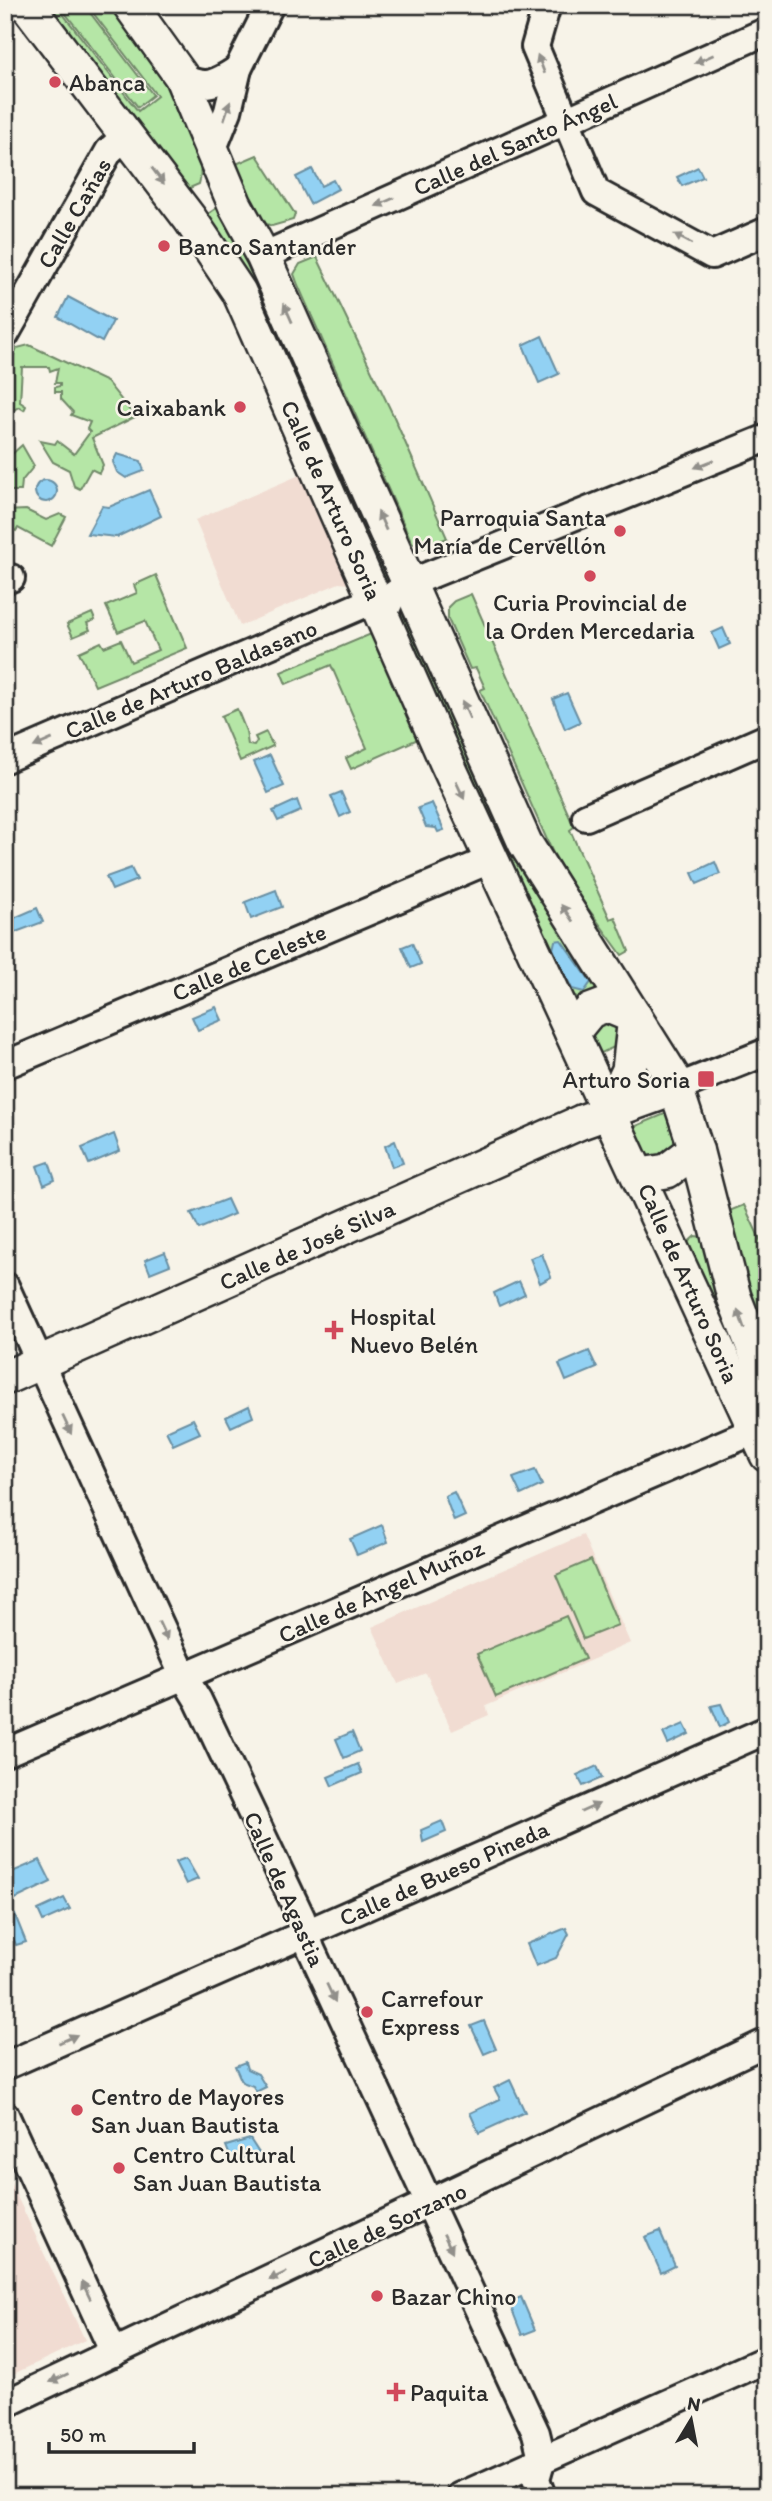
<svg xmlns="http://www.w3.org/2000/svg" width="772" height="2501" font-family="Itim,sans-serif">
	<style>
		.built { fill: #f1dcd2 }
		.green { fill: #b5e6a6; stroke: #708868; stroke-width: 2 }
		.water { fill: #92d1f3; stroke: #698fa3; stroke-width: 2 }
		.lines { fill: none; stroke-linecap: round; stroke-linejoin: round }
		.minor-casing { stroke: #2b2b2b; stroke-width: 32 }
		.major-casing { stroke: #2b2b2b; stroke-width: 38 }
		.minor { stroke: #f7f3e8; stroke-width: 26 }
		.major { stroke: #f7f3e8; stroke-width: 33 }
		.oneway { fill: #918f8a }
		.poi-dot { fill: #d1495b; stroke: #f7f3e8; stroke-width: 2.5 }
		.labels { text-anchor: middle; dominant-baseline: central; stroke-width: 5; stroke-linejoin: round; paint-order: stroke }
		.poi-label { font-size: 24px; fill: #2b2b2b; stroke: #f7f3e8; text-anchor: start }
		.street-label { font-size: 24px; fill: #2b2b2b; stroke: #f7f3e8 }
	</style>
	<rect width="100%" height="100%" fill="#f7f3e8"/>
	<filter id="ink" filterUnits="userSpaceOnUse"><feTurbulence type="fractalNoise" baseFrequency=".0143" numOctaves="2"/><feDisplacementMap in="SourceGraphic" scale="14" xChannelSelector="R" yChannelSelector="G"/><feConvolveMatrix kernelMatrix="1 2 1 2 8 2 1 2 1" color-interpolation-filters="sRGB"/></filter>
	<g filter="url(#ink)">
		<g class="built">
			<polygon points="302,474 349,584 339,583 240,626 195,520"/>
			<polygon points="583,1535 630,1643 486,1706 489,1715 452,1731 426,1673 398,1684 372,1627"/>
			<polygon points="5,2171 85,2340 5,2378"/>
		</g>
		<g class="green">
			<path d="M 40,5 L 56,5 L 138,111 L 157,96 L 87,5 L 112,5 C 125,21 139,36 150,53 C 166,78 209,156 199,184 L 185,190 Z"/>
			<polygon points="59,5 84,5 153,95 138,107"/>
			<polygon points="257,155 295,214 293,220 272,226 264,223 235,168 236,164"/>
			<polygon points="217,208 224,212 264,288 249,295 206,215"/>
			<polygon points="317,257 394,417 447,538 424,548 412,543 298,285 294,274 300,264"/>
			<polygon points="270,301 392,581 380,583 255,308"/>
			<polygon points="29,345 107,382 135,417 92,438 103,465 99,473 91,469 80,489 74,486 69,470 53,462 40,441 55,444 57,441 74,454 90,432 87,429 90,422 71,415 73,412 61,399 61,392 55,392 55,387 60,386 60,383 55,383 58,368 50,371 49,367 22,367 20,402 26,406 24,410 19,407 10,412 11,415 5,419 5,372 17,348"/>
			<polygon points="22,445 34,466 22,481 21,491 5,491 5,460 9,451 12,454"/>
			<polygon points="26,510 46,520 60,514 66,517 51,546 18,528 16,531 10,528 12,524 5,520 5,511"/>
			<polygon points="156,575 187,648 95,686 79,652 101,642 104,647 121,640 131,662 158,650 145,621 118,632 106,606 137,593 134,585"/>
			<polygon points="471,594 574,827 570,830 610,919 615,917 629,951 622,955 574,889 552,851 480,690 485,688 476,668 470,669 448,619 448,607 454,601"/>
			<polygon points="409,607 600,984 598,991 583,1000 569,993 398,619"/>
			<polygon points="92,613 95,620 87,623 90,630 73,637 67,624"/>
			<polygon points="371,634 418,739 351,769 346,758 367,748 331,665 286,684 281,672"/>
			<polygon points="237,709 246,731 248,745 254,746 257,741 255,737 266,732 273,746 240,761 221,716"/>
			<polygon points="601,1020 615,1021 623,1043 597,1055 590,1035"/>
			<polygon points="667,1113 677,1136 673,1154 646,1160 629,1129"/>
			<polygon points="744,1205 767,1254 767,1344 756,1316 729,1211"/>
			<polygon points="695,1236 702,1237 767,1412 767,1433 686,1244"/>
			<polygon points="591,1560 618,1625 583,1639 556,1575"/>
			<polygon points="566,1616 585,1659 496,1697 477,1654"/>
		</g>
		<g class="water">
			<polygon points="698,167 703,177 682,186 677,177"/>
			<polygon points="312,169 321,186 333,180 338,189 310,204 296,177"/>
			<polygon points="68,297 113,321 102,342 58,317"/>
			<polygon points="542,336 559,374 539,383 523,345"/>
			<polygon points="117,454 141,461 144,471 126,478 117,472 113,462"/>
			<circle cx="46" cy="491" r="11"/>
			<polygon points="149,490 161,516 117,537 87,534 102,506 109,507"/>
			<polygon points="723,628 730,644 719,649 712,633"/>
			<polygon points="567,693 580,722 565,729 553,699"/>
			<polygon points="270,755 284,786 268,793 254,762"/>
			<polygon points="341,792 350,812 340,817 331,796"/>
			<polygon points="297,800 301,811 278,821 273,811"/>
			<polygon points="432,803 444,830 438,832 436,828 426,827 418,808"/>
			<polygon points="715,862 720,874 697,884 692,873"/>
			<polygon points="131,868 137,880 112,890 106,877"/>
			<polygon points="276,890 282,907 251,919 245,902"/>
			<polygon points="37,908 43,922 5,936 5,922"/>
			<polygon points="561,940 591,982 584,992 572,989 553,949 555,941"/>
			<polygon points="412,943 421,964 411,968 402,947"/>
			<polygon points="216,1007 222,1020 198,1030 192,1017"/>
			<polygon points="114,1134 120,1151 89,1164 82,1148"/>
			<polygon points="395,1141 403,1163 392,1167 385,1146"/>
			<polygon points="49,1162 55,1180 44,1185 37,1166"/>
			<polygon points="227,1199 234,1214 199,1229 191,1213"/>
			<polygon points="165,1252 170,1265 150,1273 145,1260"/>
			<polygon points="542,1254 551,1277 540,1283 530,1258"/>
			<polygon points="519,1281 525,1294 499,1306 494,1293"/>
			<polygon points="589,1351 597,1368 566,1381 559,1364"/>
			<polygon points="249,1406 253,1417 231,1427 226,1417"/>
			<polygon points="193,1419 200,1433 173,1445 166,1431"/>
			<polygon points="535,1470 542,1485 521,1495 513,1478"/>
			<polygon points="454,1492 465,1516 454,1521 445,1496"/>
			<polygon points="382,1525 388,1542 357,1555 350,1539"/>
			<polygon points="721,1704 729,1722 720,1727 711,1706"/>
			<polygon points="684,1724 689,1734 668,1744 663,1733"/>
			<polygon points="352,1732 360,1751 344,1758 336,1739"/>
			<polygon points="358,1764 362,1773 332,1786 328,1777"/>
			<polygon points="597,1766 602,1778 583,1786 577,1775"/>
			<polygon points="442,1821 446,1832 423,1842 421,1830"/>
			<polygon points="186,1858 198,1879 186,1884 175,1862"/>
			<polygon points="40,1860 51,1882 13,1900 5,1875"/>
			<polygon points="64,1898 70,1909 43,1921 38,1910"/>
			<polygon points="15,1915 26,1942 16,1945 5,1920"/>
			<polygon points="566,1928 569,1934 556,1958 536,1966 527,1944"/>
			<polygon points="484,2021 496,2049 484,2054 471,2026"/>
			<polygon points="245,2062 247,2069 258,2074 266,2087 256,2092 253,2086 242,2082 235,2066"/>
			<polygon points="510,2080 525,2112 479,2133 470,2113 500,2099 494,2088"/>
			<polygon points="250,2139 259,2153 232,2161 226,2146"/>
			<polygon points="660,2231 675,2266 661,2273 645,2237"/>
			<polygon points="521,2297 535,2330 522,2335 509,2302"/>
		</g>
		<g class="lines">
			<defs>
				<g id="minor">
					<polyline points="547,5 535,47 596,192 712,255 767,231"/>
					<path d="M 181,76 C 204,91 217,83 238,69"/>
					<polyline points="212,151 228,111 238,69 270,5"/>
					<polyline points="263,256 767,31"/>
					<polyline points="5,335 109,151 118,143 132,141"/>
					<polyline points="5,580 11,578"/>
					<polyline points="384,615 392,596 410,583 767,438"/>
					<polyline points="5,759 376,599"/>
					<polyline points="586,817 767,738"/>
					<polyline points="5,1065 492,859"/>
					<polyline points="676,1088 767,1052"/>
					<polyline points="5,1286 184,1677 198,1700 301,1917 311,1949 536,2433 542,2458 536,2479 542,2496"/>
					<polyline points="5,1753 756,1430"/>
					<polyline points="5,2066 767,1730"/>
					<polyline points="5,2115 114,2353"/>
					<polyline points="5,2404 767,2042"/>
					<polyline points="461,2496 767,2359"/>
				</g>
				<g id="major">
					<polyline points="27,5 190,219 239,292 446,761 767,1455"/>
					<polyline points="130,5 181,76 235,205 263,256 525,843 672,1076 696,1149 734,1297 767,1382"/>
					<polyline points="572,1033 590,1011 606,1005 635,1017"/>
					<polyline points="609,1112 629,1070 635,1017"/>
					<polyline points="640,1175 667,1171 696,1149"/>
					<polyline points="5,1378 581,1122 676,1088"/>
				</g>
			</defs>
			<use href="#minor" class="minor-casing"/>
			<use href="#major" class="major-casing"/>
			<use href="#minor" class="minor"/>
			<use href="#major" class="major"/>
		</g>
		<defs><path id="oneway-solid" d="M-6-.8H1V-3.2L6.5 0L1 3.2V.8H-6Z" transform="scale(1.75)"/></defs>
		<g class="oneway">
			<use href="#oneway-solid" transform="translate(704 59) rotate(156)"/>
			<use href="#oneway-solid" transform="translate(541 64) rotate(-111)"/>
			<use href="#oneway-solid" transform="translate(227 111) rotate(-71)"/>
			<use href="#oneway-solid" transform="translate(158 176) rotate(53)"/>
			<use href="#oneway-solid" transform="translate(385 202) rotate(156)"/>
			<use href="#oneway-solid" transform="translate(683 239) rotate(-152)"/>
			<use href="#oneway-solid" transform="translate(288 313) rotate(-114)"/>
			<use href="#oneway-solid" transform="translate(704 464) rotate(158)"/>
			<use href="#oneway-solid" transform="translate(382 521) rotate(-114)"/>
			<use href="#oneway-solid" transform="translate(466 710) rotate(-114)"/>
			<use href="#oneway-solid" transform="translate(43 743) rotate(157)"/>
			<use href="#oneway-solid" transform="translate(460 790) rotate(65)"/>
			<use href="#oneway-solid" transform="translate(567 913) rotate(-125)"/>
			<use href="#oneway-solid" transform="translate(741 1319) rotate(-109)"/>
			<use href="#oneway-solid" transform="translate(67 1425) rotate(65)"/>
			<use href="#oneway-solid" transform="translate(163 1631) rotate(65)"/>
			<use href="#oneway-solid" transform="translate(590 1808) rotate(-24)"/>
			<use href="#oneway-solid" transform="translate(331 1993) rotate(65)"/>
			<use href="#oneway-solid" transform="translate(68 2039) rotate(-24)"/>
			<use href="#oneway-solid" transform="translate(448 2243) rotate(64)"/>
			<use href="#oneway-solid" transform="translate(278 2276) rotate(155)"/>
			<use href="#oneway-solid" transform="translate(86 2290) rotate(-115)"/>
			<use href="#oneway-solid" transform="translate(59 2378) rotate(155)"/>
		</g>
	</g>
	<g class="poi-dot">
		<circle cx="55" cy="82" r="7"/>
		<circle cx="164" cy="246" r="7"/>
		<circle cx="240" cy="407" r="7"/>
		<circle cx="620" cy="531" r="7"/>
		<circle cx="590" cy="576" r="7"/>
		<rect x="697" y="1070" width="18" height="18" rx="3.5"/>
		<path d="M330.5 1319.5h7v7h7v7h-7v7h-7v-7h-7v-7h7z"/>
		<circle cx="367" cy="2012" r="7"/>
		<circle cx="77" cy="2110" r="7"/>
		<circle cx="119" cy="2168" r="7"/>
		<circle cx="377" cy="2296" r="7"/>
		<path d="M392.5 2381.5h7v7h7v7h-7v7h-7v-7h-7v-7h7z"/>
	</g>
	<g class="labels">
		<g class="poi-label">
			<text x="69" y="82">Abanca</text>
			<text x="178" y="246">Banco Santander</text>
			<text x="226" y="407" text-anchor="end">Caixabank</text>
			<text x="606" y="517" text-anchor="end">Parroquia Santa<tspan x="606" dy="28">María de Cervellón</tspan></text>
			<text x="590" y="602" text-anchor="middle">Curia Provincial de<tspan x="590" dy="28">la Orden Mercedaria</tspan></text>
			<text x="690" y="1079" text-anchor="end">Arturo Soria</text>
			<text x="350" y="1316">Hospital<tspan x="350" dy="28">Nuevo Belén</tspan></text>
			<text x="381" y="1998">Carrefour<tspan x="381" dy="28">Express</tspan></text>
			<text x="91" y="2096">Centro de Mayores<tspan x="91" dy="28">San Juan Bautista</tspan></text>
			<text x="133" y="2154">Centro Cultural<tspan x="133" dy="28">San Juan Bautista</tspan></text>
			<text x="391" y="2296">Bazar Chino</text>
			<text x="410" y="2392">Paquita</text>
		</g>
		<g class="street-label">
			<text transform="translate(515 144) rotate(-24)">Calle del Santo Ángel</text>
			<text transform="translate(74 213) rotate(-60)">Calle Cañas</text>
			<text transform="translate(332 500) rotate(66)">Calle de Arturo Soria</text>
			<text transform="translate(191 679) rotate(-23)">Calle de Arturo Baldasano</text>
			<text transform="translate(249 962) rotate(-23)">Calle de Celeste</text>
			<text transform="translate(307 1245) rotate(-24)">Calle de José Silva</text>
			<text transform="translate(689 1283) rotate(66)">Calle de Arturo Soria</text>
			<text transform="translate(381 1591) rotate(-24)">Calle de Ángel Muñoz</text>
			<text transform="translate(444 1873) rotate(-24)">Calle de Bueso Pineda</text>
			<text transform="translate(285 1889) rotate(66)">Calle de Agastia</text>
			<text transform="translate(387 2225) rotate(-25)">Calle de Sorzano</text>
		</g>
	</g>
	<rect width="772" height="2501" fill="none" stroke="#f7f3e8" stroke-width="28"/>
	<rect x="14" y="14" width="744" height="2473" fill="none" stroke="#2b2b2b" stroke-width="2.5" filter="url(#ink)"/>
	<g transform="translate(691 2420) rotate(10)" stroke="#f7f3e8" stroke-width="5" paint-order="stroke">
	<path d="M0-5L12 26L0 18L-12 26Z" fill="#2b2b2b"/>
	<text y="-10" font-size="19" font-weight="bold" text-anchor="middle" fill="#2b2b2b">N</text>
	</g>
	<path d="M49 2442v10h145v-10" fill="none" stroke="#2b2b2b" stroke-width="3.5"/>
	<text x="60" y="2442" font-size="21" fill="#2b2b2b" stroke="#f7f3e8" stroke-width="5" paint-order="stroke">50 m</text>
</svg>
